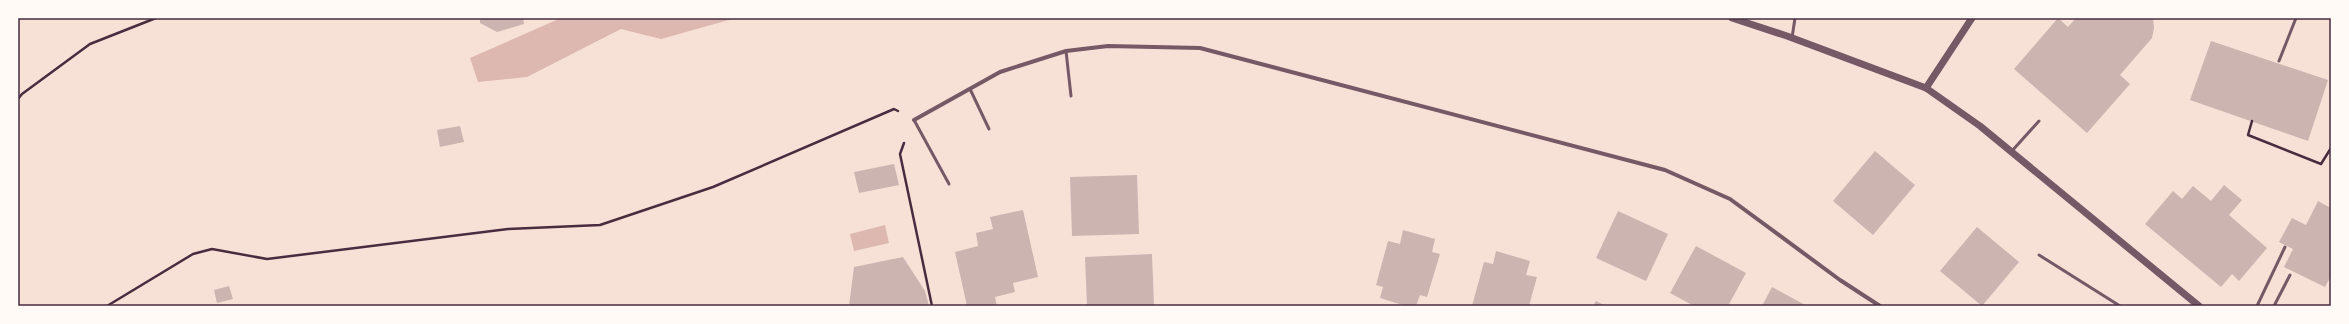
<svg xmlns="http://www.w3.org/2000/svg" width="2349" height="324" font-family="'Fira Sans Condensed',sans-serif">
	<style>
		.water { fill: #dcb8b0 }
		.building { fill: #ccb4b1 }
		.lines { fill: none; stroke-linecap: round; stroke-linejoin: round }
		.path { stroke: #4a2c40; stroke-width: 2.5 }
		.service { stroke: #755966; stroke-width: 3 }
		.minor { stroke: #755966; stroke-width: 4 }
		.tertiary { stroke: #755966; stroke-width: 7 }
		.neatline { fill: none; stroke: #4a2c40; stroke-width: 1.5 }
	</style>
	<rect width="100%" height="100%" fill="#f7e1d7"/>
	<g class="water">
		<polygon points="561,18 736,18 661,39 621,29 527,77 478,82 470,58"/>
		<polygon points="885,225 889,243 854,251 850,234"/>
	</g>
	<g class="building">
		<polygon points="480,18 523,18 524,24 497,32 480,23"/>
		<polygon points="2058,18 2068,27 2076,18 2153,18 2154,28 2152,38 2120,75 2130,84 2087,133 2014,69"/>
		<polygon points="2211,41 2328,80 2308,141 2190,100"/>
		<polygon points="460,126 464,142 440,147 437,130"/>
		<polygon points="1875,151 1915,185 1873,235 1833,201"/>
		<polygon points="894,164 899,185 859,193 854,172"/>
		<polygon points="1137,175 1139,234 1072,236 1070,177"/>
		<polygon points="2224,185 2242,200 2229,215 2267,248 2239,281 2232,274 2221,287 2145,224 2173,191 2182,199 2193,186 2211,201"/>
		<polygon points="2318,201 2331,208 2331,276 2325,287 2284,267 2293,249 2279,242 2292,218 2306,225"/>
		<polygon points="1023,210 1038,277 1013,283 1015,292 995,297 997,306 967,306 955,252 978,246 976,233 993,229 990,217"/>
		<polygon points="1618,211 1668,234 1646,281 1596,258"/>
		<polygon points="1977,227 2019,262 1982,306 1940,271"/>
		<polygon points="1403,230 1435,239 1432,252 1440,254 1427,297 1420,295 1416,306 1406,306 1380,298 1383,287 1376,285 1388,241 1400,244"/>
		<polygon points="1696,246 1746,273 1728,306 1694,306 1670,293"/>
		<polygon points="1496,251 1530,261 1526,275 1537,277 1529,306 1472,306 1484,262 1493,264"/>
		<polygon points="1152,254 1154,306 1087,306 1085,257"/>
		<polygon points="903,257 925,291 929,306 849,306 854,267"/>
		<polygon points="229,286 233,299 217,303 214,290"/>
		<polygon points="1772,287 1807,306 1762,306"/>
		<polygon points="1596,301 1606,306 1593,306"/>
	</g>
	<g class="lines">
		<g class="path">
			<polyline points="18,99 22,94 90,44 156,18"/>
			<polyline points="2252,121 2248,135 2321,164 2331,148"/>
			<polyline points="904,143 900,154 932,306"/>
			<polyline points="107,306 193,254 212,249 267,259 508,229 600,225 713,187 894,109 898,111"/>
		</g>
		<g class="service">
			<polyline points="1792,38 1795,18"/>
			<polyline points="1066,51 1071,96"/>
			<polyline points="2279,61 2296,18"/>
			<polyline points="970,89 989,129"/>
			<polyline points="914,120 949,184"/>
			<polyline points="2011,152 2039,121"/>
			<polyline points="2039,255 2120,306"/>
			<polyline points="2257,306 2285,247"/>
			<polyline points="2274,306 2290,275"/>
		</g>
		<polyline class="minor" points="914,120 1000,72 1066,51 1108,46 1200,48 1665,170 1730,199 1840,280 1880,306"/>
		<g class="tertiary">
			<polyline points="1732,18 1787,36 1926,88 1980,126 2199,306"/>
			<polyline points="1926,88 1972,18"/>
		</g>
	</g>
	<rect width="2349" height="324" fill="none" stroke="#fffaf5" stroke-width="38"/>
	<rect x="19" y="19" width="2311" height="286" class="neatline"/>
</svg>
